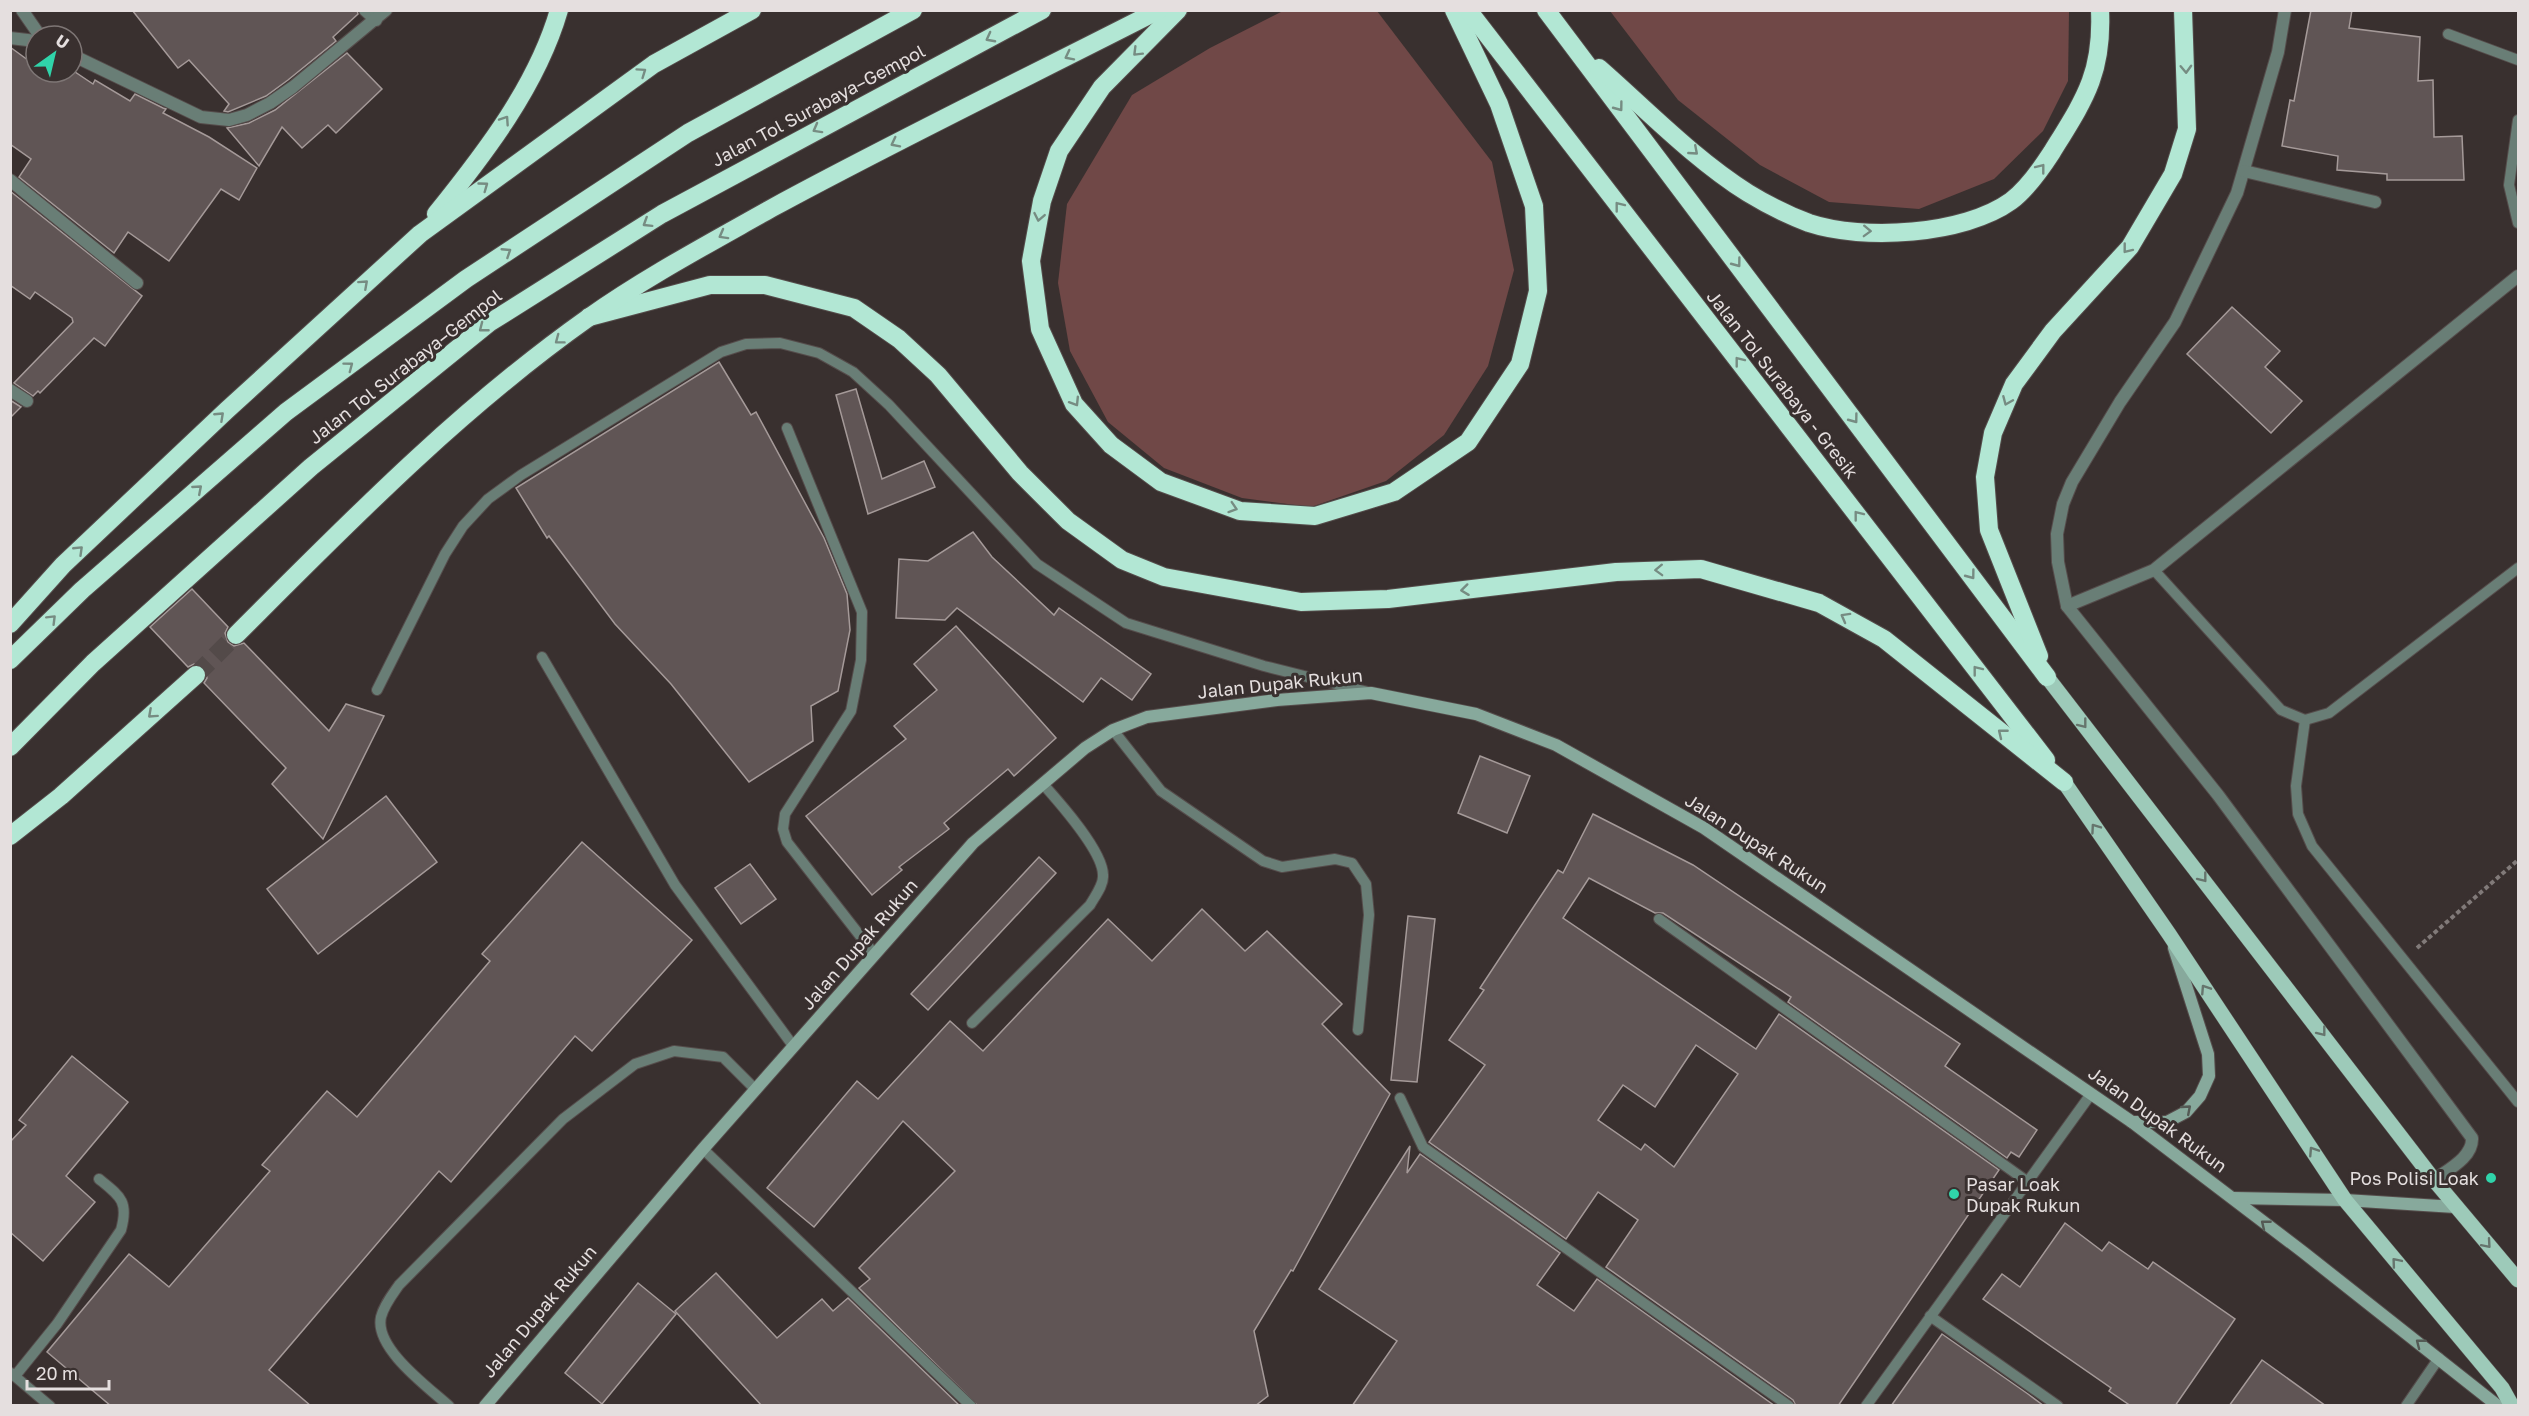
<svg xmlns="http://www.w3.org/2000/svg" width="2529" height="1416" font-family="'Golos Text',sans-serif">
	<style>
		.green { fill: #704847 }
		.building { fill: #605555; stroke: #a59a99; stroke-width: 1.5; fill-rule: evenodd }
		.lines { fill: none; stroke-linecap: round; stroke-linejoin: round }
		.highway-tunnel { stroke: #534a49; stroke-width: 18; stroke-dasharray: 18 9; stroke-linecap: butt }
		.lane-casing { stroke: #554c4b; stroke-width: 12 }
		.street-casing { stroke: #554c4b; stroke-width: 14 }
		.secondary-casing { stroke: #554c4b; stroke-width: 14 }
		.primary-casing { stroke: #554c4b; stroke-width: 16 }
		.highway-casing { stroke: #554c4b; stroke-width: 20 }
		.path { stroke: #817a79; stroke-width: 4; stroke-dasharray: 4.5 3; stroke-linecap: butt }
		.lane { stroke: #697e76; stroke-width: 10 }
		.street { stroke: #697e76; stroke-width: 12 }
		.secondary { stroke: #87a99c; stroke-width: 12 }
		.primary { stroke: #9dcab9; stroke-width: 15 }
		.highway { stroke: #b2e7d4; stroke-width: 18 }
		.oneway { stroke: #768c82 }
		.oneway2 { stroke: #66756d }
		.oneway3 { stroke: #545a55 }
		.poi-dot { fill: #30d4aa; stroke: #39302f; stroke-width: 2 }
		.labels { text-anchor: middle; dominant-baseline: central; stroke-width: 6; stroke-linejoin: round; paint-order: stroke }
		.street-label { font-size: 18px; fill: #e5dfdf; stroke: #39302f }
		.poi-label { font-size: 18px; fill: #e5dfdf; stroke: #39302f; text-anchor: end }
	</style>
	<rect width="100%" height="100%" fill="#39302f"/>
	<g class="green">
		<polygon points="1285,10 1377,11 1492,162 1514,270 1488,366 1444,435 1386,481 1311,507 1242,498 1164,468 1108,422 1070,351 1058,283 1067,204 1132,95 1210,48"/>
		<polygon points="1610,11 2069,11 2068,81 2043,131 1994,179 1919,209 1829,202 1760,165 1678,100"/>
	</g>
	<g class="building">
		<polygon points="132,10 357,10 358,14 333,37 336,41 288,80 266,96 228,112 224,111 229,104 189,60 178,68"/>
		<polygon points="2311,10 2352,10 2349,28 2420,37 2418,81 2433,80 2434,137 2462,136 2464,180 2387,180 2387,174 2337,170 2338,156 2282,146 2290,100 2294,101"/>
		<polygon points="10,47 32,63 36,57 36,72 72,70 93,84 95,80 130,101 135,94 163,108 166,109 163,113 209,137 257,168 239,200 221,189 169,261 128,232 114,253 19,177 31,159 10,144"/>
		<polygon points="347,53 382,89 336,133 328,125 302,148 282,127 259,166 227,128 249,123 275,110"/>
		<polygon points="10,191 142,296 105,346 94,338 40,393 38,391 33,396 14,383 73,322 72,318 35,292 30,299 10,285"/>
		<polygon points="2232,307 2280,351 2265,367 2302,401 2271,433 2187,354"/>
		<polygon points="719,362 751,415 756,412 824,538 847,594 850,630 838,691 811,706 813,741 749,782 671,684 615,624 549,536 547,538 516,488"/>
		<polygon points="856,389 882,479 924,461 935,487 868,514 836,395"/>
		<polygon points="10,400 21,407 10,418"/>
		<polygon points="973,532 992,557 1054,615 1059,608 1151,674 1132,700 1101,678 1083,702 957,608 945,620 896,618 899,559 928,561"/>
		<polygon points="192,589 228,627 225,633 228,642 234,646 244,643 329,731 346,704 384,716 323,839 272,784 286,768 204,683 207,678 205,668 194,664 188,667 150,627"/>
		<polygon points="956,626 1056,738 1014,776 1008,769 944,823 949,829 899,867 902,870 872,895 806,816 906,739 894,726 937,690 914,664"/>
		<polygon points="1480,756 1530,776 1507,833 1458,813"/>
		<polygon points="386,796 437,862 318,954 267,889"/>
		<path d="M 1593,814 L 1693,865 L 1960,1044 L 1945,1066 L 2037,1130 L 2019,1157 L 2011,1152 L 2007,1158 L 1788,1002 L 1791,997 L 1663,913 L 1655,913 L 1589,878 L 1563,918 L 1756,1049 L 1779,1014 L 1999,1170 L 1838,1406 L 1796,1406 L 1793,1400 L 1606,1267 L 1638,1220 L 1598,1192 L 1566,1239 L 1429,1142 L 1485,1065 L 1449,1040 L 1484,990 L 1480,988 L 1558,870 L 1563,873 ZM 1696,1045 L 1738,1074 L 1674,1167 L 1645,1144 L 1641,1150 L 1598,1120 L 1623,1085 L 1655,1107 Z"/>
		<polygon points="582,842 692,940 592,1051 575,1036 451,1182 439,1171 269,1370 311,1406 111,1406 47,1352 129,1254 169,1287 270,1171 262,1165 327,1091 357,1117 490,961 482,954"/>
		<polygon points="1039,857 1056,873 928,1010 911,994"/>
		<polygon points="750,864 776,899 741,924 715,888"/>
		<polygon points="1202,909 1245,951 1267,931 1342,1004 1322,1024 1390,1094 1293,1271 1291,1270 1254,1331 1268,1396 1255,1406 978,1406 859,1288 870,1279 859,1268 955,1171 903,1121 814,1227 767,1188 857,1081 878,1099 950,1021 983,1051 1108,919 1152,961"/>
		<polygon points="1408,916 1435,919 1417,1082 1391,1080"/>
		<polygon points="72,1056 128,1102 66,1176 95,1202 43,1261 10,1232 10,1142 26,1125 19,1120"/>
		<polygon points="1410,1146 1407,1173 1420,1154 1560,1253 1537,1285 1574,1311 1597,1279 1775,1406 1352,1406 1397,1341 1319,1289"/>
		<polygon points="2065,1223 2102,1251 2109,1242 2148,1269 2153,1262 2235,1319 2175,1406 2131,1406 2109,1391 2111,1388 1983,1299 2002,1274 2020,1287"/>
		<polygon points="716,1273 777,1338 822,1299 833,1311 848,1298 960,1406 762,1406 675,1311"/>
		<polygon points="638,1283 676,1314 602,1404 565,1373"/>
		<polygon points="1942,1334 2028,1394 2044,1406 1891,1406"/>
		<polygon points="2262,1360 2326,1406 2229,1406"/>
	</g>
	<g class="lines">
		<polyline class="highway-tunnel" points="196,675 236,635"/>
		<defs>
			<g id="lane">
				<polyline points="2448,34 2518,60"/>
				<polyline points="2518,120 2509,185 2518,223"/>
				<polyline points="787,428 862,612 861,660 851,711 785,814 783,829 787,842 875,955"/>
				<polyline points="2154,570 2281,710 2305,720 2329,713 2518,568"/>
				<polyline points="542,657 675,885 794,1047"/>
				<polyline points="377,690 445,554 463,526 488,499 521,475 721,352 746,344 780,343 819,353 853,372 889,405 1037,564 1126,623 1264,666 1368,692"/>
				<polyline points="2305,720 2296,786 2298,814 2312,846 2518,1102"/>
				<polyline points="1113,730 1161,791 1263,861 1282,867 1335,859 1352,863 1366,884 1369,915 1358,1030"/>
				<polyline points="1659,919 2028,1182"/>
				<path d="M 972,1023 L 1090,905 C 1095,896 1104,885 1103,875 C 1103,851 1059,802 1043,784"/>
				<polyline points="1400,1098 1423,1147 1789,1406"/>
				<polyline points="703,1149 971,1406"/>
				<polyline points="1930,1316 2058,1406"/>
				<polyline points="11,1373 50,1406"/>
				<path d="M 15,1376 L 57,1324 L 121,1230 C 129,1201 120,1196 99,1179"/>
				<path d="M 449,1406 C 428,1387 374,1348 381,1317 C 384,1305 392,1295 399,1285 L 563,1119 L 635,1064 L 674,1051 L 723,1057 L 756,1090"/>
				<polyline points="1866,1406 2091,1094"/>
				<polyline points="2406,1406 2439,1358"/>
			</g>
			<g id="street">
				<polyline points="22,10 40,36"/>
				<polyline points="365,10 376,20"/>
				<path d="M 2285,10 L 2278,52 L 2237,193 L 2175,322 L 2120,402 L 2072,482 L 2063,504 L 2057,534 L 2058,562 L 2067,606 L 2218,795 L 2472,1138 C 2473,1157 2449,1169 2434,1180"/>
				<polyline points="10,38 36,41"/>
				<polyline points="72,55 201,117 229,120 247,115 270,103 293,87 386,10"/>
				<polyline points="2244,171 2375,202"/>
				<polyline points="10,180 137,283"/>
				<polyline points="10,390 27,401"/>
				<polyline points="2067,606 2154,570 2518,276"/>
			</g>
			<g id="secondary">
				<polyline points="2132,1122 2167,1122 2186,1112 2200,1096 2209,1076 2208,1054 2174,948"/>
				<polyline points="2233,1198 2345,1200 2455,1207"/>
				<polyline points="485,1406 703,1149 973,843 1085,748 1113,730 1147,717 1277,700 1371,693 1476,714 1556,745 1704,828 2132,1122 2303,1252 2498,1406"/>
			</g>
			<g id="primary">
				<polyline points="2047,677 2434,1180 2518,1280"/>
				<polyline points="2064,782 2169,934 2345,1200 2502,1388 2512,1406"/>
			</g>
			<g id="highway">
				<polyline points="1178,10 1102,87 1059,151 1042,201 1031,261 1040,329 1074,404 1111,445 1161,482 1240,511 1315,516 1394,492 1468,442 1520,364 1538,291 1534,206 1499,104 1454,10"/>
				<polyline points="1468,10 2046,760"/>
				<polyline points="1546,10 2047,677"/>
				<path d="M 1599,68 C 1647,110 1694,159 1748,193 C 1766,204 1790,216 1809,223 C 1863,241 1964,235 2011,201 C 2027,189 2041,169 2052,152 C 2084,100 2103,74 2100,10"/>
				<path d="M 436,214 C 485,153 537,86 559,10"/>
				<polyline points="589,317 710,285 765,285 854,308 899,339 938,375 1020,473 1068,521 1122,560 1164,577 1301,602 1388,599 1616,572 1701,569 1819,603 1884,639 2064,782"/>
				<polyline points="10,624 63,565 227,410 420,234 654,64 752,10"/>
				<path d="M 236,635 C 348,523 458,410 588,318 C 646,277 710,243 772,208 C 899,139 1030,76 1159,10"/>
				<polyline points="2039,656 1989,530 1985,477 1993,433 2014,384 2053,331 2130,247 2173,174 2187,129 2183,10"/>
				<polyline points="10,660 82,590 286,412 466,279 688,133 913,10"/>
				<polyline points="10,747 93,663 311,467 489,323 662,214 1042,10"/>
				<polyline points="10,836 61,796 196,675"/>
			</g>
		</defs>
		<use href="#lane" class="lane-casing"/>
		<use href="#street" class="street-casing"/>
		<use href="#secondary" class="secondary-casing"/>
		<use href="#primary" class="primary-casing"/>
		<use href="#highway" class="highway-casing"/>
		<polyline class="path" points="2417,948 2518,860"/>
		<use href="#lane" class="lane"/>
		<use href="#street" class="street"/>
		<use href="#secondary" class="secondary"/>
		<use href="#primary" class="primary"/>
		<use href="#highway" class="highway"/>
	</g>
	<defs><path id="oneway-chevron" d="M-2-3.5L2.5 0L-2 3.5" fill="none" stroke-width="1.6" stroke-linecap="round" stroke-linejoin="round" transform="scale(1.5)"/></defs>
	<g class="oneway">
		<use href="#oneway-chevron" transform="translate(990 38) rotate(152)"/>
		<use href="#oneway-chevron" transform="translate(1137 52) rotate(135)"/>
		<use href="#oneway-chevron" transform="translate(1069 56) rotate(153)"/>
		<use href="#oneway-chevron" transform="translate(2186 69) rotate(88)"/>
		<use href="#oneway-chevron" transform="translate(642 72) rotate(-35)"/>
		<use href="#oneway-chevron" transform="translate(1619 107) rotate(53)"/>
		<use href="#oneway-chevron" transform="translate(505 120) rotate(-56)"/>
		<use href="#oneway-chevron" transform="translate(817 129) rotate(151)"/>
		<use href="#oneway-chevron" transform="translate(895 143) rotate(153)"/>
		<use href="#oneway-chevron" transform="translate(1694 151) rotate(41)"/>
		<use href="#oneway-chevron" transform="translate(2041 168) rotate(-52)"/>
		<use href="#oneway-chevron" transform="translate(484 186) rotate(-36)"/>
		<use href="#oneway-chevron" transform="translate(1619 206) rotate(-128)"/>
		<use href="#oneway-chevron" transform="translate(1039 217) rotate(101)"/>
		<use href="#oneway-chevron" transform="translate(647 223) rotate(148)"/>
		<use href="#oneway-chevron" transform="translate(1867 231) rotate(2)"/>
		<use href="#oneway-chevron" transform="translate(723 235) rotate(151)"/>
		<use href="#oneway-chevron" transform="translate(2127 249) rotate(128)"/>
		<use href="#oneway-chevron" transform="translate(507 252) rotate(-33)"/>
		<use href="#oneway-chevron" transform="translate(1737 263) rotate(53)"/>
		<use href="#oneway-chevron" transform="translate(364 284) rotate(-42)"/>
		<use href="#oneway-chevron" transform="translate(483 328) rotate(142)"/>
		<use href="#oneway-chevron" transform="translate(559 340) rotate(143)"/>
		<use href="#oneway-chevron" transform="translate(1739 361) rotate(-128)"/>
		<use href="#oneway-chevron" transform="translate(349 366) rotate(-37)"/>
		<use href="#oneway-chevron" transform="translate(2007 401) rotate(113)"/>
		<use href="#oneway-chevron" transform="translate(1075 402) rotate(58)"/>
		<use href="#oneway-chevron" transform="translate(220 416) rotate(-43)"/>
		<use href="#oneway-chevron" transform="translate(1854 419) rotate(53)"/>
		<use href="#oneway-chevron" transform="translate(198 489) rotate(-41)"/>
		<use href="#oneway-chevron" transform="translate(1233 508) rotate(18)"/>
		<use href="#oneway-chevron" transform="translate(1858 515) rotate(-128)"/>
		<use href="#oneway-chevron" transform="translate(79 550) rotate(-44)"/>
		<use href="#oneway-chevron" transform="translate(1659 570) rotate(178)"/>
		<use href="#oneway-chevron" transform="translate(1971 575) rotate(53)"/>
		<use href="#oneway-chevron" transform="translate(1465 590) rotate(173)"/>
		<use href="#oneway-chevron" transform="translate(1845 617) rotate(-151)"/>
		<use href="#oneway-chevron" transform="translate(52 619) rotate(-45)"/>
		<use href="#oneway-chevron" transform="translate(1977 670) rotate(-128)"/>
		<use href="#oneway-chevron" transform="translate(152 714) rotate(138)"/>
		<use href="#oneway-chevron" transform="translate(2002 733) rotate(-141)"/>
	</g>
	<g class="oneway2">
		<use href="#oneway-chevron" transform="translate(2083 724) rotate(52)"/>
		<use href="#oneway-chevron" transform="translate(2095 828) rotate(-125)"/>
		<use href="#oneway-chevron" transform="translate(2203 878) rotate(52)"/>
		<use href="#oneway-chevron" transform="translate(2205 989) rotate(-123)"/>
		<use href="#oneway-chevron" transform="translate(2322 1032) rotate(52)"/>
		<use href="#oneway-chevron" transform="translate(2313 1151) rotate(-123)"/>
		<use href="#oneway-chevron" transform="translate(2487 1244) rotate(49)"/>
		<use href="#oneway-chevron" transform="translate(2396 1262) rotate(-130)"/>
	</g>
	<g class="oneway3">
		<use href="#oneway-chevron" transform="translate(2187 1109) rotate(-41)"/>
		<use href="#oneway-chevron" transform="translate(2265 1224) rotate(-141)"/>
		<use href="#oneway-chevron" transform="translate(2420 1343) rotate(-142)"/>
	</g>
	<g class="poi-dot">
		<circle cx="2491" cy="1178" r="6"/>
		<circle cx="1954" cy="1194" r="6"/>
	</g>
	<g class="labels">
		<g class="street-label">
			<text transform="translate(818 105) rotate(-28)">Jalan Tol Surabaya–Gempol</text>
			<text transform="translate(405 366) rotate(-38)">Jalan Tol Surabaya–Gempol</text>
			<text transform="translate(1783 384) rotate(52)">Jalan Tol Surabaya - Gresik</text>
			<text transform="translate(1280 683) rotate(-6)">Jalan Dupak Rukun</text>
			<text transform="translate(1757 843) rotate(33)">Jalan Dupak Rukun</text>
			<text transform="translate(859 944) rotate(-49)">Jalan Dupak Rukun</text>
			<text transform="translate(2158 1119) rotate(36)">Jalan Dupak Rukun</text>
			<text transform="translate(539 1311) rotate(-50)">Jalan Dupak Rukun</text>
		</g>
		<g class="poi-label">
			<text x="2479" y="1178">Pos Polisi Loak</text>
			<text x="1966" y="1184" text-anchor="start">Pasar Loak<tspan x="1966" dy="21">Dupak Rukun</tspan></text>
		</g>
	</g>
	<rect width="2529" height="1416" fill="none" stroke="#e5dfdf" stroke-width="24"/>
	<g transform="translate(54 54) rotate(34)"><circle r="28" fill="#39302f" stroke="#7e7675" stroke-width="1.5"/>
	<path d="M0-4.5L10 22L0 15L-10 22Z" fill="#30d4aa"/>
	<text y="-9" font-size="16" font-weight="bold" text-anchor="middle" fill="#e5dfdf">U</text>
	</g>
	<path d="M27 1380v9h82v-9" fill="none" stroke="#e5dfdf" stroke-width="3"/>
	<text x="36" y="1380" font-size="18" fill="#e5dfdf" stroke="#39302f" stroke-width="4.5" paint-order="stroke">20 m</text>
</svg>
